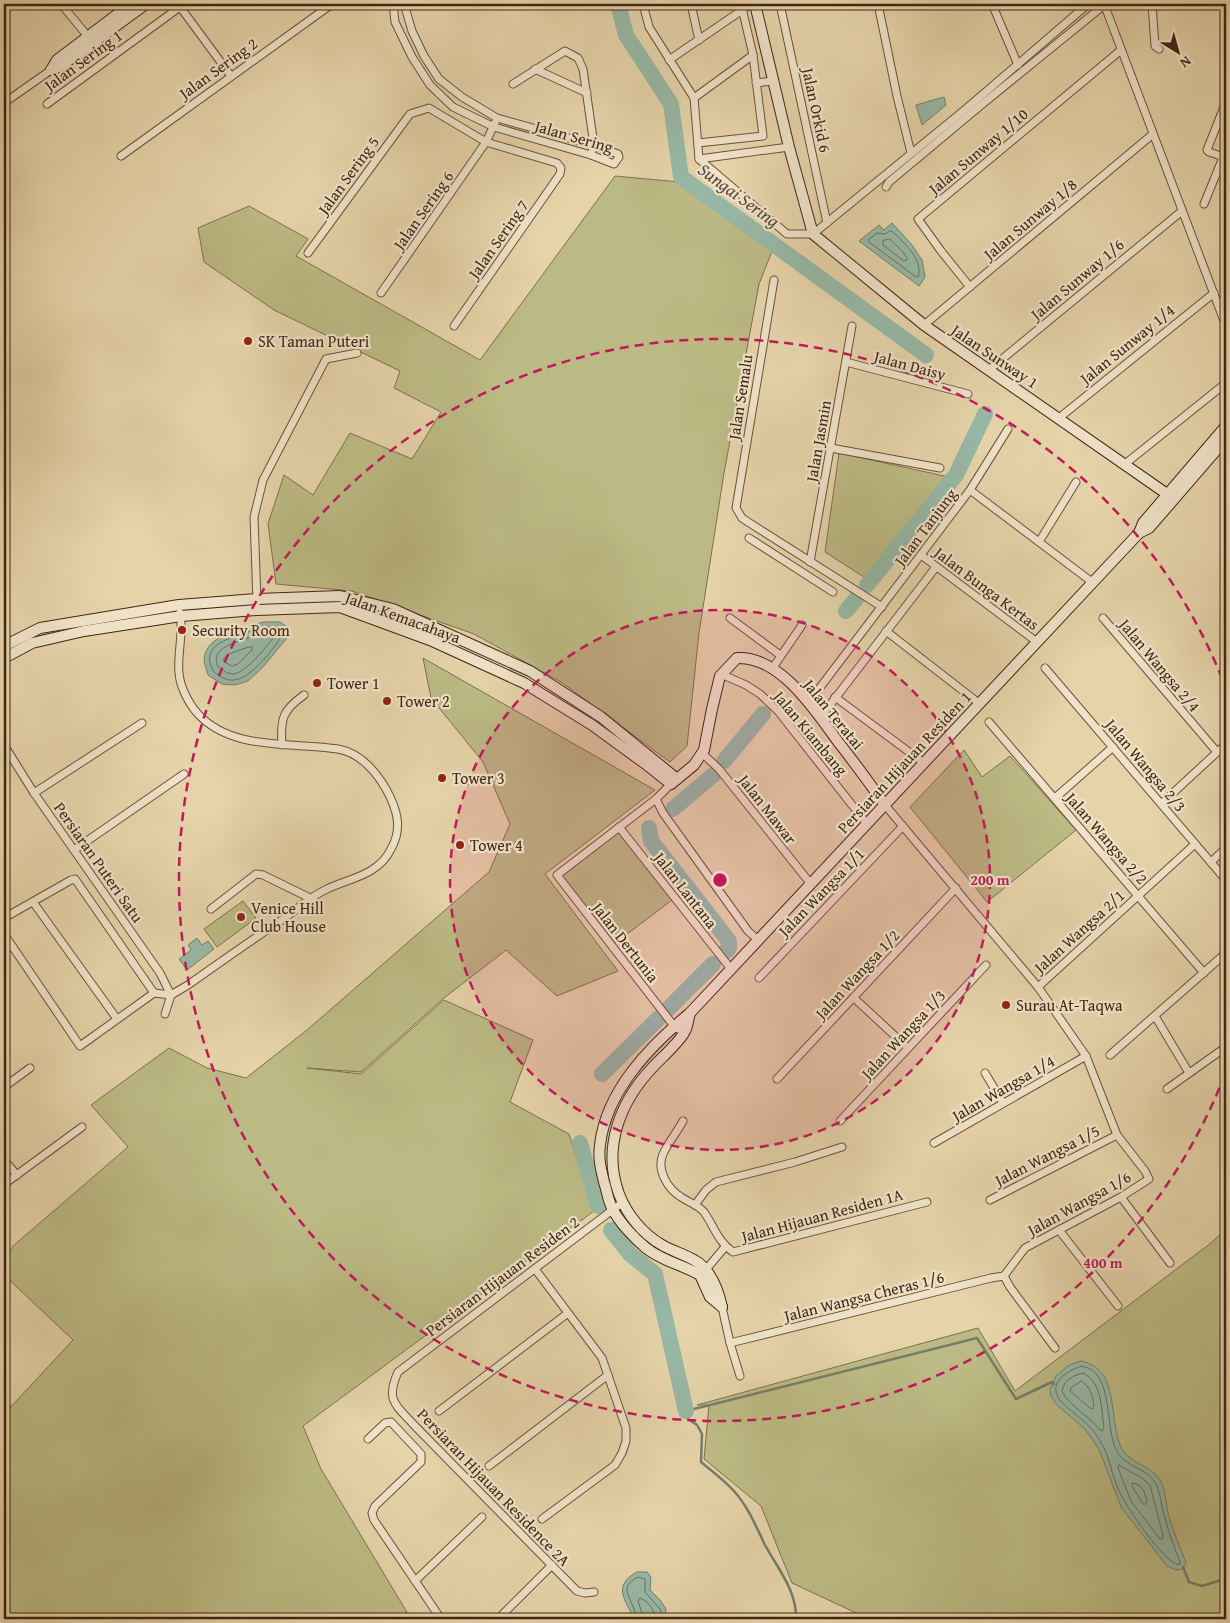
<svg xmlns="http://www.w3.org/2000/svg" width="1230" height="1623" font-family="'Gentium Book Plus',serif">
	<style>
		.green { fill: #bcba84; stroke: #7e704c }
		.water { fill: #97b8a6; stroke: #757e6c }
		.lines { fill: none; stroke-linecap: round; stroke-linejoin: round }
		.shore { stroke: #6c6f5e; stroke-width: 1 }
		.stream { stroke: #757e6c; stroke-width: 2.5 }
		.river { stroke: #97b8a6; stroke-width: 16 }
		.street-casing { stroke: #6a513a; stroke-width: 9 }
		.secondary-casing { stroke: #412615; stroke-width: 12 }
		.street { stroke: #efe2c8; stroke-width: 7 }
		.secondary { stroke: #efe2c8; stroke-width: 10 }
		.ring { fill: none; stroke: #c2185b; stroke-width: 2.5; stroke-dasharray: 9 6 }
		.poi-dot { fill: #8f2418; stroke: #efe2c8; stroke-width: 2 }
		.labels { text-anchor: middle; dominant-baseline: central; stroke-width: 4.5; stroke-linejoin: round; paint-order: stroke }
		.street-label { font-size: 16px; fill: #412615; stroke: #efe2c8 }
		.poi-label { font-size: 16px; fill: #412615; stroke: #efe2c8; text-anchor: start }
		.water-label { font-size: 18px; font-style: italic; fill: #564a39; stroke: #efe2c8 }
		.centre { fill: #c2185b; stroke: #efe2c8; stroke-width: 2.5 }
		.ring-label { font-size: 15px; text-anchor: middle; font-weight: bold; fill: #c2185b; stroke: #efe2c8; stroke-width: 4.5; stroke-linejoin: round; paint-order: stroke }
	</style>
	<rect width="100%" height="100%" fill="#e6d3aa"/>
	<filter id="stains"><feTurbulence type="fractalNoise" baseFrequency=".004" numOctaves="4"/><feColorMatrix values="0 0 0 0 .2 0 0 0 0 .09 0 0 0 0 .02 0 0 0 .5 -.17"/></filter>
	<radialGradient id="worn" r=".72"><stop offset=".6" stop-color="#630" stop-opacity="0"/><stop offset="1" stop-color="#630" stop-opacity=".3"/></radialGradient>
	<g class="green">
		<polygon points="615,176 679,182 773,249 759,284 724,473 699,633 687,746 670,762 561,682 474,634 352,591 276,584 268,524 284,475 313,495 350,433 412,459 441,412 394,388 400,371 274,310 204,262 198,228 249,206 308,239 296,256 480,360"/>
		<polygon points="839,453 949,477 867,579 825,552"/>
		<polygon points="423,658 655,790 545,874 618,971 557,996 506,950 444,998 361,1072 307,1068 361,1074 444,1000 533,1040 510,1102 569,1134 594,1211 303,1426 321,1469 411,1619 4,1619 4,1411 7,1411 73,1340 4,1275 4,1263 13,1246 128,1147 91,1105 169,1048 207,1068 246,1078 307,1030 489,872 510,824 483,762 431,698"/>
		<polygon points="964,750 982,777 1010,756 1076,830 987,902 910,807"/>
		<polygon points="619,831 672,900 614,944 561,876"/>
		<polygon points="243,901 256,918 217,947 204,929"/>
		<polygon points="1226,1229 1226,1619 869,1619 792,1583 761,1506 704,1459 709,1405 697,1405 978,1328 1015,1391 1211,1243"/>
	</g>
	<g class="water">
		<polygon points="944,97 946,105 922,125 916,105"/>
		<polygon points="892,223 912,245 922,260 925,277 919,286 859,241 879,225 884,230"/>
		<path d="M 263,622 L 280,622 L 287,627 L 287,638 L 262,668 L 248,681 L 235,685 L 222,684 L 208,675 C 207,670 204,664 204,659 C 206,634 244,629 263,622 Z"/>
		<polygon points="197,938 202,945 208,941 214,949 187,970 179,959 191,950 188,945"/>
		<path d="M 1081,1361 C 1122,1369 1107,1422 1122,1449 C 1130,1464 1151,1465 1160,1480 C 1166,1490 1166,1505 1169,1517 C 1174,1532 1179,1546 1185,1560 L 1186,1564 L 1182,1569 L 1176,1570 L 1167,1566 L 1121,1507 L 1099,1449 L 1085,1429 L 1057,1405 L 1051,1396 L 1050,1390 L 1056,1376 L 1069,1365 Z"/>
		<path d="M 637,1572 L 647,1572 L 651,1577 L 650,1590 L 660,1600 L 666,1609 L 665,1619 L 634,1619 C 625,1599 612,1586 637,1572 Z"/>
	</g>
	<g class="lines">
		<g class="shore">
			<path d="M 890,231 L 893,232 C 904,243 924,260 918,277 L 916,277 L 869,242 L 869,239 L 877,233 L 885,234 Z"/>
			<polygon points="890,239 903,252 907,258 907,260 904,261 883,245 883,241"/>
			<path d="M 263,627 L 278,627 L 282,630 L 282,636 C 273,649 251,679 234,680 C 226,681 219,676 213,671 C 210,664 207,656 213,649 C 221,638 250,632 263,627 Z"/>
			<path d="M 264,633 L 272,633 L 274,637 C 266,647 246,673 233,674 C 227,674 223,670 218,667 C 216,662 215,657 219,652 C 226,643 253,637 264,633 Z"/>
			<polygon points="249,647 252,647 252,650 238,664 232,666 224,662 224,658 229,654"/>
			<path d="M 1081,1366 C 1116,1370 1103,1431 1118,1453 C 1127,1467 1145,1468 1154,1481 C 1161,1491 1161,1507 1165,1518 C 1169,1533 1174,1547 1180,1562 L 1179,1565 C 1163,1562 1125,1505 1118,1489 C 1112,1475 1110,1459 1103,1446 C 1099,1438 1093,1430 1087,1424 C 1079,1416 1057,1403 1056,1391 C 1054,1378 1071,1370 1081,1366 Z"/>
			<path d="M 1083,1373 C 1103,1383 1101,1409 1104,1428 L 1102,1431 L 1100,1430 C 1089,1416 1071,1407 1062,1392 C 1063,1381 1073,1375 1083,1373 Z"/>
			<path d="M 1082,1381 C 1090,1387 1093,1397 1094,1406 L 1092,1409 L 1090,1408 L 1070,1391 L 1071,1388 Z"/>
			<polygon points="1119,1465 1142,1478 1150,1485 1163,1536 1162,1539 1159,1538 1131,1501 1118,1468"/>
			<path d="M 1133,1483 C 1143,1484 1145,1493 1147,1502 L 1146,1504 L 1143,1504 L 1132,1486 Z"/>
			<path d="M 638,1619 L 627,1592 C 626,1584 632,1580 638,1577 L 645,1579 L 645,1592 L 661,1610 L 660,1619"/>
			<path d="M 644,1619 L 638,1601 L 640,1598 C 649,1602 655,1609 654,1619"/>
		</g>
		<g class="stream">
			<polyline points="1183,1567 1189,1582 1202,1586 1221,1580 1226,1580"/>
			<path d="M 796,1619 C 797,1590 777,1568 764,1543 C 755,1524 747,1505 733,1490 C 724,1480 712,1471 701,1462 L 702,1434 L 697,1425 L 688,1419 L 686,1411 L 977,1338 L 1016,1399 L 1052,1382 L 1054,1384"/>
		</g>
		<g class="river">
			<polyline points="618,4 626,35 671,104 681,177 926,355"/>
			<polyline points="867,585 956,475 985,414"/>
			<polyline points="846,611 856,599"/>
			<polyline points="724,761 763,714"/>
			<polyline points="673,809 713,775"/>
			<polyline points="649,828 651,841 729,941 729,948 726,951"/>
			<polyline points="667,1010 713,964"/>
			<polyline points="602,1074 660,1017"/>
			<polyline points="580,1143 598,1206"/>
			<polyline points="611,1230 630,1254 655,1274 686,1411"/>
		</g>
		<defs>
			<g id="street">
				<polyline points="61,4 90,39"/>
				<polyline points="178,4 231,76"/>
				<polyline points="393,4 395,22 412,57 430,85 453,107 494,127 591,155 614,164 619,157 618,154 594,145 497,118 462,97 439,79 424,56 412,31 404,4"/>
				<polyline points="643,4 649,27 694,98 699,159 787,234 813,234 967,108 1088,4"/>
				<polyline points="691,4 699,40"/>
				<polyline points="780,4 827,223"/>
				<polyline points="878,4 897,96 911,153"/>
				<polyline points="992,4 1018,65"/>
				<polyline points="1152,4 1155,46 1159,49"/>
				<polyline points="669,60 751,4"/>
				<polyline points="535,69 587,93"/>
				<polyline points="756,83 773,81"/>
				<polyline points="513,84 565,51 578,58 583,69 594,145 591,155"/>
				<polyline points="694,98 753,55"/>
				<polyline points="4,103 51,70"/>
				<polyline points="47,104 184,4"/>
				<polyline points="698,143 763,136 753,55 741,4"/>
				<polyline points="121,156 332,4"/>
				<polyline points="1224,157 1209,152 1207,150 1226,102"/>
				<polyline points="699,159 789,147"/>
				<polyline points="886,187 889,182 980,106 1103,6 1106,9 1226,326"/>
				<polyline points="1204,204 1226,150"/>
				<polyline points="308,253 410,114 429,108 486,142 557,163 561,168 560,174 454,326"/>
				<polyline points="774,280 736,508 742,518 748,522 882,607"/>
				<polyline points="970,287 941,251 918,219 1121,50"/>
				<polyline points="381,293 486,142 495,123"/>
				<polyline points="924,325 1153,134"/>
				<polyline points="846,362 968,394"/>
				<polyline points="990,369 1182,211"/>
				<polyline points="1059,418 1214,293"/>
				<polyline points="831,448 940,468"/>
				<polyline points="1125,464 1226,383"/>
				<polyline points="970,490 1092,582"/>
				<polyline points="749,538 833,592"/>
				<polyline points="1039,542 1076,482"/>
				<polyline points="921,555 1037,642"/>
				<polyline points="810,562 852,326"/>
				<polyline points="257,602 254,517 263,480 326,359 357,353"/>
				<polyline points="730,618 780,655"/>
				<polyline points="1103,618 1217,752"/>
				<polyline points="886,631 980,704"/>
				<polyline points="1045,668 1226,880"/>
				<polyline points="772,669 802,625"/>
				<polyline points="721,674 746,685 760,694 778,711 867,824"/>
				<polyline points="835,697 924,763"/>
				<polyline points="809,702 970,490 1008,429"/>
				<polyline points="820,718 936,567"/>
				<polyline points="989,722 1204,973"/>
				<polyline points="4,745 34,793 160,973 171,995"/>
				<path d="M 282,745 C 280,718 283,710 304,695"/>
				<polyline points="702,753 719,769 810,883"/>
				<polyline points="671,784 656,799 557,875 674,1026 678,1029"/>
				<polyline points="34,793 142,723"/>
				<polyline points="1055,798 1113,747"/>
				<polyline points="656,799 663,813 748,931 758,940"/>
				<polyline points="1161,804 1226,744"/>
				<polyline points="885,805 1038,987 1086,1056 1117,1135 1145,1171 1149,1179 1121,1197 1025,1248 1004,1276"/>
				<polyline points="619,827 731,969"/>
				<polyline points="74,850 184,774"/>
				<polyline points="1211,862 1226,848"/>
				<polyline points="33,902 117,1019"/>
				<polyline points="211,909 256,874 263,875 312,899"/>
				<polyline points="4,918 71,880 75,879 154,993 171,995"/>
				<polyline points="4,934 80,1046 154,993"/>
				<polyline points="759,978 903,826"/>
				<polyline points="1038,987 1195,844"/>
				<path d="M 171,995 L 188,985 C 219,963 250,941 282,920 C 296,910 310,897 325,890 C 349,878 378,876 391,849 C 403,828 397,809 386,789 C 375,770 360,753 338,749 C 292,742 232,751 198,714 C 189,704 180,687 179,673 C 177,653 184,633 180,613"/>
				<polyline points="854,998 908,1048"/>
				<polyline points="165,1014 171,995"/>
				<polyline points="1155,1016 1189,1073"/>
				<polyline points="1110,1055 1226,953"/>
				<polyline points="985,1073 1003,1103"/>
				<polyline points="777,1079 956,888"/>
				<polyline points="4,1087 30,1068"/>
				<polyline points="1167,1089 1226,1047"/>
				<path d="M 683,1121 C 677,1132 668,1143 663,1154 C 656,1170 668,1189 681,1197 C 688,1202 698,1205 704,1212 C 714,1226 718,1242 733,1252 L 927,1202"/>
				<polyline points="840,1121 986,965"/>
				<polyline points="934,1143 1086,1056"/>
				<polyline points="4,1160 17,1175"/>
				<polyline points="7,1182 82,1127"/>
				<polyline points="1121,1197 1170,1263"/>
				<polyline points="990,1200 1117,1135"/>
				<polyline points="695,1205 706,1190 716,1182 795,1162 842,1147"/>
				<polyline points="1059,1230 1118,1306"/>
				<polyline points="535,1269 602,1358 626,1428 626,1441 622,1453 615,1465 542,1519"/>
				<polyline points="703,1273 725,1247"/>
				<polyline points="1004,1276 1010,1287 1055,1348"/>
				<polyline points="722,1307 730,1343 740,1376"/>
				<polyline points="730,1343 991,1278 1004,1276"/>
				<polyline points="439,1411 568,1313"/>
				<polyline points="368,1439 385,1423 391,1422 421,1454 421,1462 375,1506 372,1513 374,1520 441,1619"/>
				<polyline points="489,1466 608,1375"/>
				<polyline points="415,1581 482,1517"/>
				<path d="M 594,1592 L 585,1593 L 577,1591 L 415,1426 C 396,1405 385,1401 398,1372 L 623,1202"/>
				<polyline points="498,1619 552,1565"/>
			</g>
			<g id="secondary">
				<polyline points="755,4 789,147 813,234 924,325 1167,494"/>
				<polyline points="51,70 61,66 146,4"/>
				<polyline points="51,70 57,60 131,4"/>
				<polyline points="1139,533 1149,528 1226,439"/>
				<polyline points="4,646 40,628 179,605 257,599 340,596 393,609 530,671 601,717 677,779"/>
				<path d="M 4,658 L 32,643 L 84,631 L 181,616 L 257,610 L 340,607 L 430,640 L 524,683 L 592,725 L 647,765 L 671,784 L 694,765 L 704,750 L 712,709 L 720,676 L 737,658 C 781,656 816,712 839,743 C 855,763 870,784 885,805"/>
				<path d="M 690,1013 C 688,1019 688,1026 685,1031 C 681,1041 660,1059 652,1068 C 620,1102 602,1148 619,1194 C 627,1215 643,1234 662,1245 C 672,1251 684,1254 694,1260 C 711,1269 718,1289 722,1307"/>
				<path d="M 722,1307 L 710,1297 L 700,1275 C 683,1265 662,1261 646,1248 C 634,1238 619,1222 612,1208 C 608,1200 607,1191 604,1182 C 601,1170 598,1158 600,1145 C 606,1091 650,1046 690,1013 L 1139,533 L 1143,523 L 1226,426"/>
			</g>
		</defs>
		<use href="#street" class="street-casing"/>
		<use href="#secondary" class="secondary-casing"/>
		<use href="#street" class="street"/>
		<use href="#secondary" class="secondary"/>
	</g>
	<circle cx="720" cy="880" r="270" fill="#c2185b" fill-opacity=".12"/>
	<g class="ring">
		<circle cx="720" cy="880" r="270"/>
		<path d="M1225 1074A541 541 0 1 1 1225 686"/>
	</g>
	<g class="poi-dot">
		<circle cx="248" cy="341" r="5"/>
		<circle cx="182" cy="630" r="5"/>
		<circle cx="317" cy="683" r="5"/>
		<circle cx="387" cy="701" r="5"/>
		<circle cx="442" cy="778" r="5"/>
		<circle cx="460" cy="845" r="5"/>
		<circle cx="241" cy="917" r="5"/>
		<circle cx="1006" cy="1005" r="5"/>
	</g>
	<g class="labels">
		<g class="street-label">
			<text transform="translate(83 60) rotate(-36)">Jalan Sering 1</text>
			<text transform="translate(218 68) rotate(-36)">Jalan Sering 2</text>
			<text transform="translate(817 110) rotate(78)">Jalan Orkid 6</text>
			<text transform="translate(574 136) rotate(16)">Jalan Sering</text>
			<text transform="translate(978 151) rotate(-40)">Jalan Sunway 1/10</text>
			<text transform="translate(348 175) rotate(-54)">Jalan Sering 5</text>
			<text transform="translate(423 210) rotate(-55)">Jalan Sering 6</text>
			<text transform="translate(1030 219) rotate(-40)">Jalan Sunway 1/8</text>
			<text transform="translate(498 239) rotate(-55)">Jalan Sering 7</text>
			<text transform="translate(1077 279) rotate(-40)">Jalan Sunway 1/6</text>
			<text transform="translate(1127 344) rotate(-39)">Jalan Sunway 1/4</text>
			<text transform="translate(995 356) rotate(34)">Jalan Sunway 1</text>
			<text transform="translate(910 365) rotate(15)">Jalan Daisy</text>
			<text transform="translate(740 397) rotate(-81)">Jalan Semalu</text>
			<text transform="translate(818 441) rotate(-80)">Jalan Jasmin</text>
			<text transform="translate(925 527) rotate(-53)">Jalan Tanjung</text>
			<text transform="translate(987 588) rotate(37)">Jalan Bunga Kertas</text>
			<text transform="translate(403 617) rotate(20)">Jalan Kemacahaya</text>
			<text transform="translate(1160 665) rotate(50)">Jalan Wangsa 2/4</text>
			<text transform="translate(834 714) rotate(51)">Jalan Teratai</text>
			<text transform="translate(811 733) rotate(50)">Jalan Kiambang</text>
			<text transform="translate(904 762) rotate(-47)">Persiaran Hijauan Residen 1</text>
			<text transform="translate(1146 765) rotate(50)">Jalan Wangsa 2/3</text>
			<text transform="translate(768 809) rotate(52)">Jalan Mawar</text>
			<text transform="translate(1107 838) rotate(49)">Jalan Wangsa 2/2</text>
			<text transform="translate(99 862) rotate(55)">Persiaran Puteri Satu</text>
			<text transform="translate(686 890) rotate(52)">Jalan Lantana</text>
			<text transform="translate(821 892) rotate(-46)">Jalan Wangsa 1/1</text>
			<text transform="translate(1079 931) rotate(-42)">Jalan Wangsa 2/1</text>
			<text transform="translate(626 942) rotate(52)">Jalan Dertunia</text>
			<text transform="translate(857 974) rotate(-47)">Jalan Wangsa 1/2</text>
			<text transform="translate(903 1034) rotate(-47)">Jalan Wangsa 1/3</text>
			<text transform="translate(1003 1088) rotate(-30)">Jalan Wangsa 1/4</text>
			<text transform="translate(1047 1155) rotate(-27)">Jalan Wangsa 1/5</text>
			<text transform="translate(1079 1203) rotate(-29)">Jalan Wangsa 1/6</text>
			<text transform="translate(822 1215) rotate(-15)">Jalan Hijauan Residen 1A</text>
			<text transform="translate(502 1276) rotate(-37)">Persiaran Hijauan Residen 2</text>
			<text transform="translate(864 1296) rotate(-14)">Jalan Wangsa Cheras 1/6</text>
			<text transform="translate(494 1487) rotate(46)">Persiaran Hijauan Residence 2A</text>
		</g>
		<g class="poi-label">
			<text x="258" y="341">SK Taman Puteri</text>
			<text x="192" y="630">Security Room</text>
			<text x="327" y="683">Tower 1</text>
			<text x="397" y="701">Tower 2</text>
			<text x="452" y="778">Tower 3</text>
			<text x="470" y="845">Tower 4</text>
			<text x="251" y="908">Venice Hill<tspan x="251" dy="18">Club House</tspan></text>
			<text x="1016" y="1005">Surau At-Taqwa</text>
		</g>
		<g class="water-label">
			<text transform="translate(739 195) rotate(36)">Sungai Sering</text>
		</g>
	</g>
	<circle cx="720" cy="880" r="8" class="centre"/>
	<g class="ring-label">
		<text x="990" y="885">200 m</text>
		<text x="1103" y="1268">400 m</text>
	</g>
	<rect width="1230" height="1623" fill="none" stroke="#e6d3aa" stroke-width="20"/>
	<rect x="5" y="5" width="1220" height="1613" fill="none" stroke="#412615" stroke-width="2.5"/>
	<rect x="10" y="10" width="1210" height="1603" fill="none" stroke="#412615"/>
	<g transform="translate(1178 52) rotate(143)" stroke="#efe2c8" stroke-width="4" paint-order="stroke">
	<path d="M0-4L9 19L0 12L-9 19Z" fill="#412615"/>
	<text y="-8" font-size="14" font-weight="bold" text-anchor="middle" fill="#412615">N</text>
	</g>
	<rect width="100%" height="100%" filter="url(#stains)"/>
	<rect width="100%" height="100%" fill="url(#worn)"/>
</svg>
